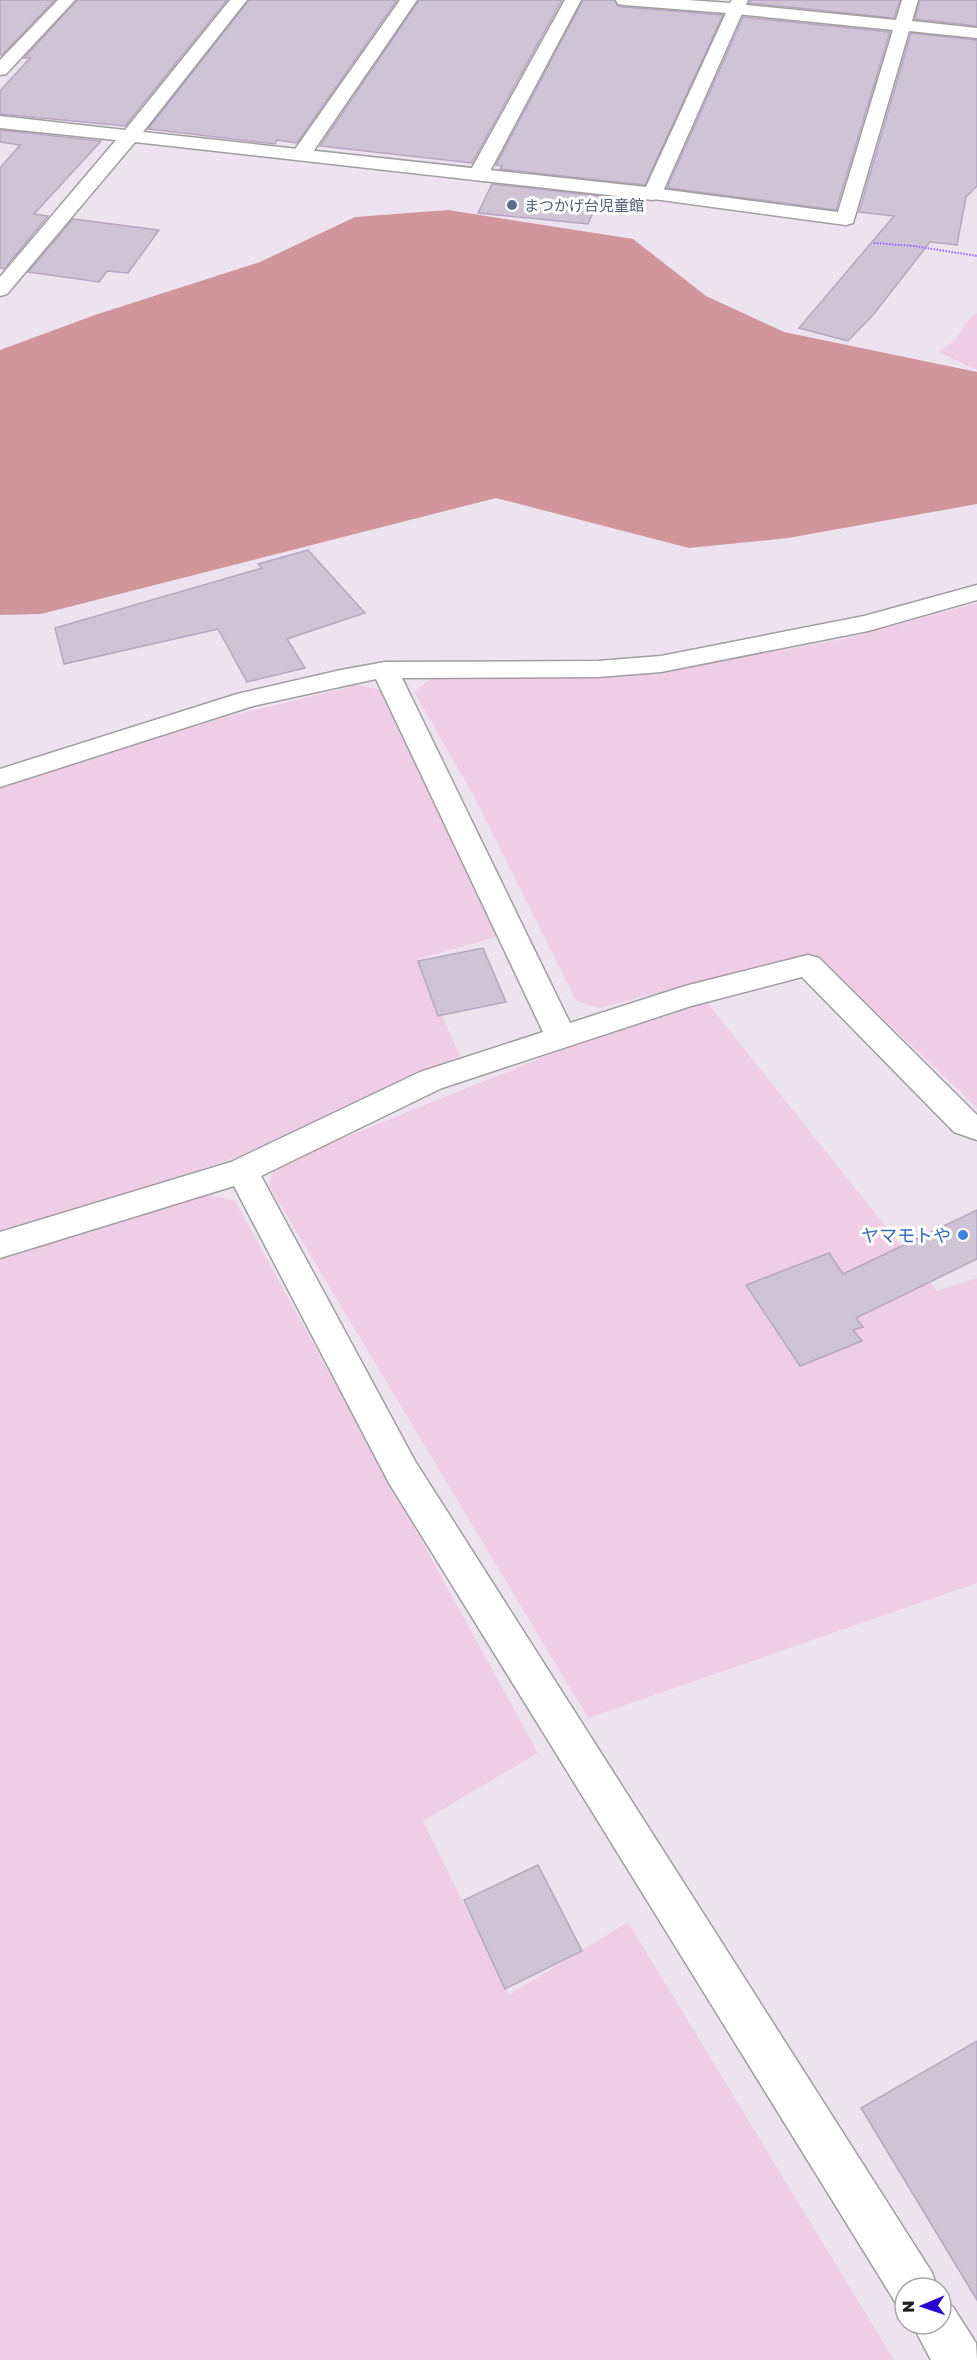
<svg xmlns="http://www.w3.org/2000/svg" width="977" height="2360" font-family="'Golos Text','Noto Sans JP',sans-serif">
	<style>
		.farmland { fill: #efcde6 }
		.forest { fill: #d0969c }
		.building { fill: #cfc3d6; stroke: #b7a5c1; stroke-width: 1.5 }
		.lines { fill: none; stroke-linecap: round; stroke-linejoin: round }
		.minor-casing { stroke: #9f9f9f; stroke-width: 3 }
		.tertiary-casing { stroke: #9f9f9f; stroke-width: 3 }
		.path { stroke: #9264ff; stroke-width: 2; stroke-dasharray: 1.5 1.5; stroke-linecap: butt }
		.minor { fill: #fff; fill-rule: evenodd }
		.tertiary { fill: #fff; fill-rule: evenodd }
		.service-dot { fill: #5c6f8a; stroke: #fff; stroke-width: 2 }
		.shop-dot { fill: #3f7fe0; stroke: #fff; stroke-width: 2 }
		.labels { text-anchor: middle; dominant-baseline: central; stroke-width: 6; stroke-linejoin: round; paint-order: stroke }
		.far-service-label { font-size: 15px; fill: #4e5e75; stroke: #fff; text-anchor: start }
		.shop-label { font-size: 18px; fill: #366cbe; stroke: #fff; text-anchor: end }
	</style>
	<rect width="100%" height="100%" fill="#ede3ef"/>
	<g class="farmland">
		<polygon points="977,312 977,370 938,352 956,339 965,324"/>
		<polygon points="977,603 977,1108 819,957 770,964 599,1008 576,1001 472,793 414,692 433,677 662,671 844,639"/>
		<polygon points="358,685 385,691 500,936 418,959 460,1056 238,1157 0,1234 0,786 226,717"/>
		<polygon points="706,1001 937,1291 977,1278 977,1583 588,1718 269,1186 274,1166 566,1048"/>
		<polygon points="204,1194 235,1201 538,1753 423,1821 509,1995 628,1922 894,2360 0,2360 0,1260"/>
	</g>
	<polygon class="forest" points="448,210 633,239 706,296 784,332 977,372 977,504 788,538 689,548 496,498 41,614 0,615 0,350 95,315 260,262 355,217"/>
	<g class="building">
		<polygon points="0,0 55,0 2,55 0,55"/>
		<polygon points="77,0 227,0 125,126 0,114 0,91 30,58 24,58"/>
		<polygon points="249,0 397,0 297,143 277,140 275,144 148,129"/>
		<polygon points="419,0 562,0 472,163 320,146"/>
		<polygon points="583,0 614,0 618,6 624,7 723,15 645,185 500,169 502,166 496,165"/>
		<polygon points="750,0 900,0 894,18 749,3"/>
		<polygon points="920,0 977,0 977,26 915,19"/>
		<polygon points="743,17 890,32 836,210 667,188"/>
		<polygon points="911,33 977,40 977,186 966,197 957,245 930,242 873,315 848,341 799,328 894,216 859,212"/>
		<polygon points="0,130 101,141 34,214 48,216 4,269 0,268 0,168 20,145 0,142"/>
		<polygon points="492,184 600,196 588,224 478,213"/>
		<polygon points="73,219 159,230 128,273 107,271 99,282 28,272"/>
		<polygon points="308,550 365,613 287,639 305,668 247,682 218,629 64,664 55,628 262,568 258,564"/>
		<polygon points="483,948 506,1002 438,1016 418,961"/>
		<polygon points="977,1210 977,1259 856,1318 863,1327 853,1330 862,1341 800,1366 746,1285 829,1253 843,1274"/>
		<polygon points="538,1865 582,1951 505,1989 464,1900"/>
		<polygon points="977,2041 977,2300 861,2108"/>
	</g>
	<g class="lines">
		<defs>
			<g id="minor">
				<polygon points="58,0 75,0 6,74 0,75 0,60"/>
				<polygon points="400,0 417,0 308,159 294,159 291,155"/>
				<polygon points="565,0 581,0 488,175 485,179 471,179 468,175"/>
				<polygon points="902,0 918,0 912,21 977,28 977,38 909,31 853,223 846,225 646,198 643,194 646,190 653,188 838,212 893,30 736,14 730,13 727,9 730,5 736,4 896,20"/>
				<polygon points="977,585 977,600 868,631 661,672 598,677 402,678 570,1023 685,986 808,955 819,958 977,1115 977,1140 954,1132 802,977 691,1006 442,1088 261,1176 415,1461 931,2271 938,2288 905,2288 905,2308 897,2305 389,1483 234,1186 0,1258 0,1232 231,1162 420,1072 543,1032 376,679 253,706 0,787 0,769 237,694 341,670 385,662 598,661 661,656 864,616"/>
				<polygon points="941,2302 953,2307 976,2343 977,2360 931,2360 912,2324 941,2324"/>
			</g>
			<polygon id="tertiary" points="230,0 247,0 143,132 646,187 726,13 624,5 618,4 616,0 687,0 730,3 732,0 748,0 660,198 653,200 135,142 7,294 0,296 0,277 116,140 0,128 0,116 125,130"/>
		</defs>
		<use href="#minor" class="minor-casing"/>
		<use href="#tertiary" class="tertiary-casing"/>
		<polyline class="path" points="874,243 914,246 977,256"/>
		<use href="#minor" class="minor"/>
		<use href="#tertiary" class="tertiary"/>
	</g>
	<circle class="service-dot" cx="512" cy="205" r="6"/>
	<circle class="shop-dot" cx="963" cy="1235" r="6"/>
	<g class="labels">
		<g class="far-service-label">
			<text x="524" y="205">まつかげ台児童館</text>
		</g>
		<g class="shop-label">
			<text x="951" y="1235">ヤマモトや</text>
		</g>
	</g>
	<g transform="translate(923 2306) rotate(268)"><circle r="28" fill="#ffffff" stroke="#a5a5a5" stroke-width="1.5"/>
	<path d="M0-4.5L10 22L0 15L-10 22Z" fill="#2700cb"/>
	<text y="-9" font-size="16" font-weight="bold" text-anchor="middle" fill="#1e1e1e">N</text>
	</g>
</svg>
